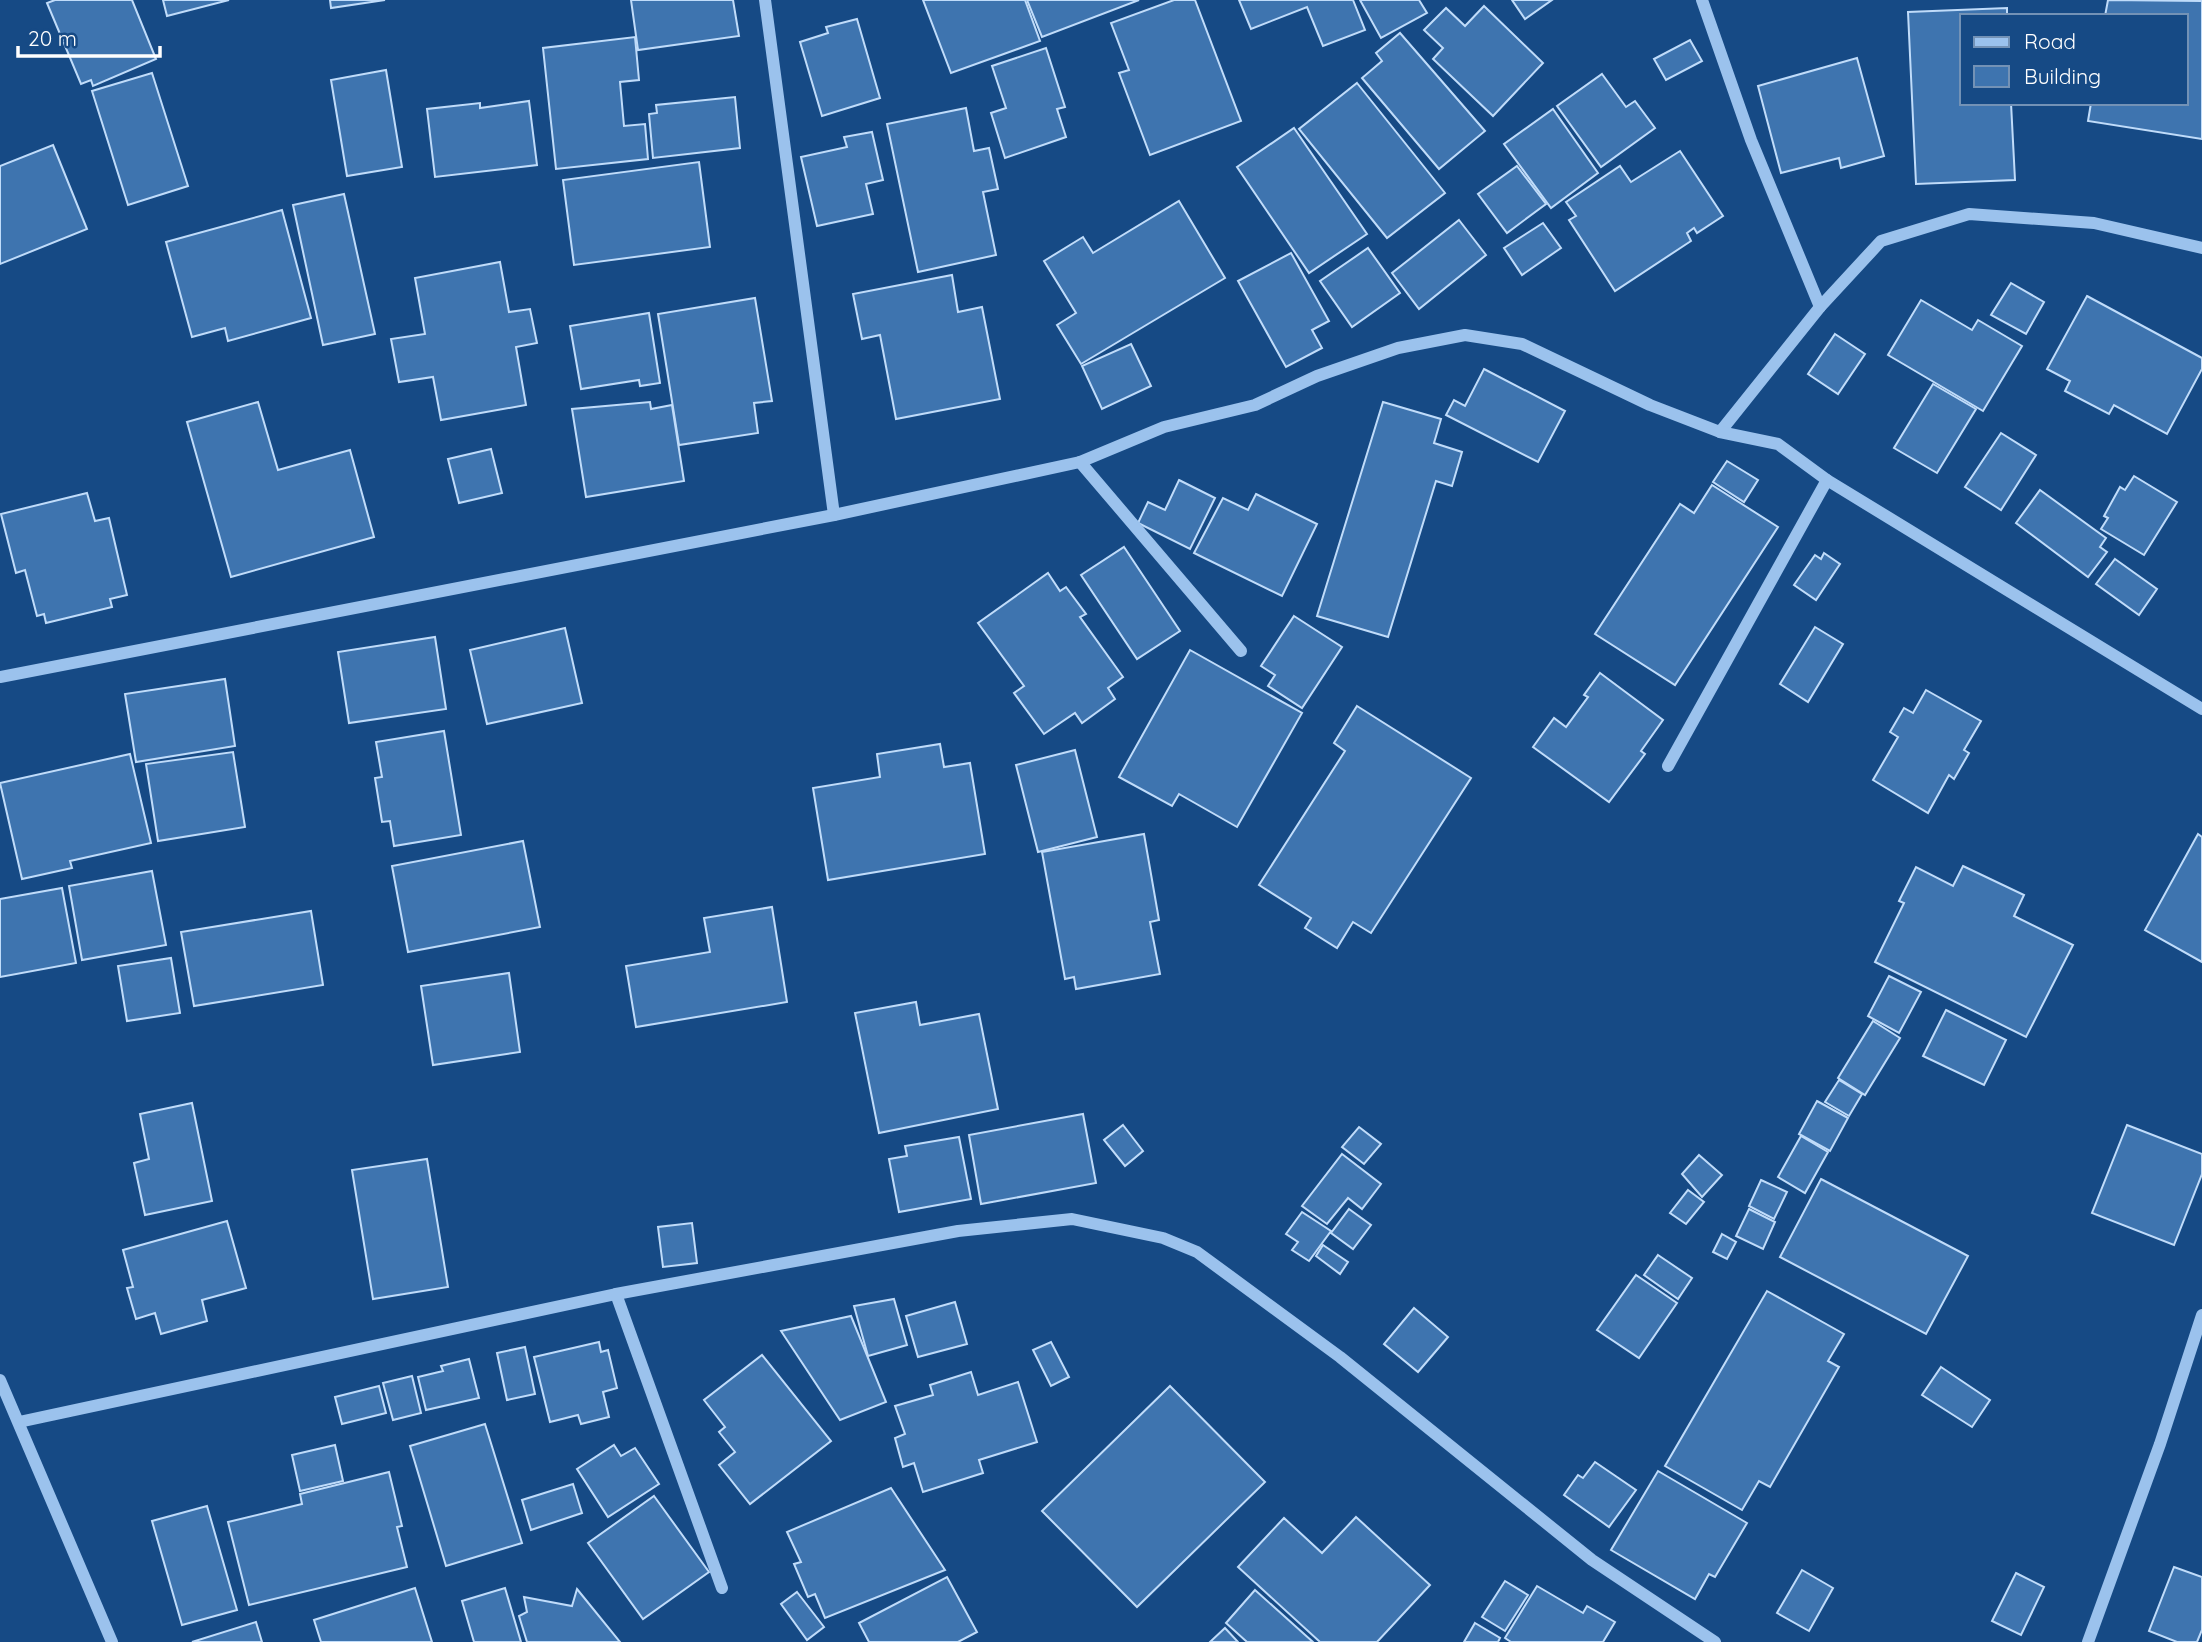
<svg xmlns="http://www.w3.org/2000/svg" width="2202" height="1642" font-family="Quicksand,sans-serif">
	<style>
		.building { fill: #3e74af; stroke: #c0dcfa; stroke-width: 2 }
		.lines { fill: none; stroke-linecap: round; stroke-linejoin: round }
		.minor { stroke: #9bc2ed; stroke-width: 12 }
	</style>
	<rect width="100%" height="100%" fill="#164a85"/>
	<g class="building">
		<polygon points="55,0 132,0 156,59 93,86 91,80 81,84 47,3"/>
		<polygon points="163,0 229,0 167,16"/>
		<polygon points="330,0 385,0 331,8"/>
		<polygon points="631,0 733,0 739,36 638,50"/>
		<polygon points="923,0 1025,0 1040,41 951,73"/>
		<polygon points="1027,0 1139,0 1042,37"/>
		<polygon points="1174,0 1195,0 1241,121 1150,155 1119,73 1129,70 1111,23"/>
		<polygon points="1239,0 1353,0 1365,30 1323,46 1307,7 1251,29"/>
		<polygon points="1360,0 1419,0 1427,13 1381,38"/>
		<polygon points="1512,0 1552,0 1525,19"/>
		<polygon points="2108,0 2202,1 2202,139 2088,121 2091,103 2186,103 2186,16 2105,16"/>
		<polygon points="1484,6 1543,63 1493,116 1433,59 1443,48 1424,30 1446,8 1465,26"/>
		<polygon points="2007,8 2007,16 1962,16 1962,103 2011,103 2015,180 1916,184 1908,12"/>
		<polygon points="857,19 880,98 822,116 800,42 828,33 826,27"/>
		<polygon points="1400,33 1485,131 1439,169 1362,78 1382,61 1376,53"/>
		<polygon points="635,37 639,80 620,82 624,126 645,124 648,159 556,169 543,48"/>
		<polygon points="1690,40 1702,61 1666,80 1654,59"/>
		<polygon points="1046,48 1065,107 1057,109 1066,137 1005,158 991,113 1006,108 992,66"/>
		<polygon points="1857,58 1884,156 1841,168 1839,158 1781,173 1758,86"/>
		<polygon points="386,70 402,167 347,176 331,80"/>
		<polygon points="152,73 188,186 128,205 92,91"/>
		<polygon points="1602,74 1626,107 1635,101 1655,128 1601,167 1557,106"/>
		<polygon points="1357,83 1445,193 1387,238 1299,129"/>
		<polygon points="735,97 740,148 653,158 649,114 657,113 656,105"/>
		<polygon points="529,101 537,165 435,177 427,109 480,103 480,108"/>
		<polygon points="966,108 974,151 989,148 998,189 983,192 996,255 918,272 887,124"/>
		<polygon points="1553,109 1598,173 1551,208 1504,144"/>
		<polygon points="1294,128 1367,234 1309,273 1237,167"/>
		<polygon points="872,132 883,180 866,184 873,214 817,226 801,157 847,147 844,137"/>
		<polygon points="53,145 87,229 0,264 0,166"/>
		<polygon points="1680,151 1723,216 1697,233 1694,228 1687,233 1691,241 1615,291 1569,220 1576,216 1566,202 1620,166 1631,182"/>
		<polygon points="699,162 710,247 574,265 563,180"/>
		<polygon points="1517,166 1546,204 1507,233 1478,194"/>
		<polygon points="344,194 375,334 323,345 293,205"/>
		<polygon points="1179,201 1225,278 1081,364 1057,325 1076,313 1044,261 1083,237 1093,253"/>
		<polygon points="282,210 311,318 228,341 225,328 192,337 166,242"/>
		<polygon points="1459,220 1486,255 1419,309 1392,273"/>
		<polygon points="1543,223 1561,248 1522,275 1504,248"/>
		<polygon points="1368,248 1400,293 1352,327 1320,281"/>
		<polygon points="1291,253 1329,321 1312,330 1322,348 1286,367 1238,281"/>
		<polygon points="500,262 509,312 530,309 537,343 516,347 526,405 441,420 433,377 399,382 391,339 425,334 415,278"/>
		<polygon points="952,275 958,312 982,307 1000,399 896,419 880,335 862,339 853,294"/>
		<polygon points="2011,283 2044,302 2026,334 1991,315"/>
		<polygon points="2087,296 2202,358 2202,369 2167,434 2114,405 2109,414 2065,391 2070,381 2047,369"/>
		<polygon points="755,298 772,401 754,403 758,433 679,445 658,314"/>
		<polygon points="1921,300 1972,330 1978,320 2022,346 1983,411 1888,355"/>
		<polygon points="649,313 660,383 640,386 639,380 581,389 570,326"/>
		<polygon points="1835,334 1865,354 1838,394 1808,374"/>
		<polygon points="1131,344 1151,386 1102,409 1082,366"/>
		<polygon points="1484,369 1565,411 1538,462 1446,415 1454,400 1465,406"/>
		<polygon points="1933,384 1976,409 1937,473 1894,448"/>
		<polygon points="258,402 278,470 350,450 374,537 231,577 187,422"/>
		<polygon points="650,402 651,409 672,405 684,481 586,497 572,409"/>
		<polygon points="1383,402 1441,419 1434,443 1462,452 1452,486 1436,481 1388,637 1317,616"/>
		<polygon points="2001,433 2036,455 2001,510 1965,487"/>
		<polygon points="491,449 502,493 459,503 448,459"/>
		<polygon points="1727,461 1758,480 1744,502 1713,482"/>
		<polygon points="2134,476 2177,502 2144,555 2101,529 2108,518 2104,516 2120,487 2125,490"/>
		<polygon points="1179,480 1215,498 1190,549 1138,523 1148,502 1165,510"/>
		<polygon points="1712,485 1778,527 1675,685 1595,634 1680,504 1694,513"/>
		<polygon points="2040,490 2106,538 2100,547 2107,552 2088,577 2016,523"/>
		<polygon points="87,493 95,521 109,518 127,595 110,599 112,607 46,623 44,614 37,616 25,570 16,573 1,514"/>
		<polygon points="1256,494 1317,524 1282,596 1194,553 1223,498 1248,510"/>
		<polygon points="1124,547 1180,631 1137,659 1081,575"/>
		<polygon points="1824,553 1840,564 1816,600 1794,585 1815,555 1821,559"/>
		<polygon points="2115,559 2157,589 2139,615 2096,584"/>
		<polygon points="1048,573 1060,591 1066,587 1086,614 1080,617 1123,677 1108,688 1115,699 1082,723 1075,713 1044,734 1014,693 1024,686 978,623"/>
		<polygon points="1294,616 1342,647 1302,708 1268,686 1275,675 1261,666"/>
		<polygon points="1815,627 1843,644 1808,702 1780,684"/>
		<polygon points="565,628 582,703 487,724 470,650"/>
		<polygon points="435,637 446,709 349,723 338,652"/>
		<polygon points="1190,650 1302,713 1237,827 1179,794 1172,806 1119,777"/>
		<polygon points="1600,673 1663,720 1641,751 1645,754 1609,802 1533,747 1554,718 1566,727 1588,697 1584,695"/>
		<polygon points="225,679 235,746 136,762 125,694"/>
		<polygon points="1926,690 1981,721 1964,750 1969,753 1954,779 1949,775 1928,813 1873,780 1898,737 1890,732 1904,708 1913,713"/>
		<polygon points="1357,706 1471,778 1371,933 1353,922 1337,948 1305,928 1311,918 1259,885 1345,751 1334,743"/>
		<polygon points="444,731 461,835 394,846 390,821 382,822 375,778 382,777 376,742"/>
		<polygon points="940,744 944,767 970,763 985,854 828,880 813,788 880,777 877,754"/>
		<polygon points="1075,750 1097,837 1038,852 1016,765"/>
		<polygon points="233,752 245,827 158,841 146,764"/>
		<polygon points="130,754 151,843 70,861 72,868 22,879 0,783"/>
		<polygon points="1144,834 1159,920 1150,922 1160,974 1076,989 1074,977 1065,979 1042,852"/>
		<polygon points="2198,834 2202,837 2202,962 2145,930"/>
		<polygon points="523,841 540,927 408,952 392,866"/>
		<polygon points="1963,866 2024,895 2014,916 2073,945 2026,1037 1875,962 1904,903 1899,901 1916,867 1953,886"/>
		<polygon points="152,871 166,945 82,960 69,886"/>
		<polygon points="62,888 76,963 0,977 0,899"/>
		<polygon points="772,907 787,1002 636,1027 626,966 710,952 704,918"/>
		<polygon points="311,911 323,985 194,1006 181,932"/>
		<polygon points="171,958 180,1013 127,1021 118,966"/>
		<polygon points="509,973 520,1052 433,1065 421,986"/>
		<polygon points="1889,976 1921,992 1899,1033 1868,1016"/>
		<polygon points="916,1002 920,1025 979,1014 998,1109 879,1133 855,1013"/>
		<polygon points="1946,1010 2006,1040 1984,1085 1923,1056"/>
		<polygon points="1873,1021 1900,1038 1865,1095 1838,1078"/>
		<polygon points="1839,1080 1862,1094 1849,1116 1825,1102"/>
		<polygon points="1817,1101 1848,1118 1830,1151 1799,1134"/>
		<polygon points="192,1103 212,1201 145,1215 134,1163 149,1159 140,1114"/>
		<polygon points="1083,1114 1096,1183 981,1204 969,1135"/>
		<polygon points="1123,1125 1143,1151 1125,1166 1104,1140"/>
		<polygon points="2127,1125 2202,1154 2202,1174 2174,1245 2092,1213"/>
		<polygon points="1359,1127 1381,1144 1364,1164 1342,1147"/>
		<polygon points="1801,1136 1828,1152 1805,1193 1778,1177"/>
		<polygon points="959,1137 971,1199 899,1212 889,1159 907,1156 905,1146"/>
		<polygon points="1342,1154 1381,1184 1362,1209 1348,1198 1327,1224 1302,1206"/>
		<polygon points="1699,1155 1722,1175 1702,1197 1682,1174"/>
		<polygon points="427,1159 448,1287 373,1299 352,1170"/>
		<polygon points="1821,1179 1968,1256 1926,1334 1780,1257"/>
		<polygon points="1761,1180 1787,1192 1774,1219 1749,1206"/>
		<polygon points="1688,1190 1704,1202 1686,1224 1670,1213"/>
		<polygon points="1349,1209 1371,1225 1353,1249 1331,1233"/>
		<polygon points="1749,1209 1775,1222 1763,1249 1736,1236"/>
		<polygon points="1302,1212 1331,1231 1309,1261 1292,1250 1298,1242 1286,1234"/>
		<polygon points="227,1221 246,1288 202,1300 207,1321 161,1334 155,1313 136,1319 127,1288 133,1287 123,1250"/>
		<polygon points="692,1223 697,1263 663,1267 658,1227"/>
		<polygon points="1722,1234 1736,1242 1727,1259 1713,1252"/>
		<polygon points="1323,1245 1348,1262 1340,1274 1316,1256"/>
		<polygon points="1658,1255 1692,1278 1678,1299 1644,1275"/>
		<polygon points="1636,1275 1677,1303 1639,1358 1597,1330"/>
		<polygon points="1767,1291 1844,1334 1828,1361 1839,1367 1770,1487 1759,1481 1742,1510 1665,1466"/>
		<polygon points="894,1299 907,1345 868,1356 854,1306"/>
		<polygon points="955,1302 967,1344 918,1357 906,1316"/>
		<polygon points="1414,1308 1448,1337 1418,1372 1384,1344"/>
		<polygon points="851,1316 886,1402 840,1420 781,1331"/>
		<polygon points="599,1342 601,1352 608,1350 617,1388 603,1392 609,1417 581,1424 578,1415 550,1422 534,1357"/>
		<polygon points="1051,1342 1069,1377 1051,1386 1033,1350"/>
		<polygon points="525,1347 535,1394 507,1400 497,1353"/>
		<polygon points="762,1355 831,1441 750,1504 719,1465 735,1452 719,1432 725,1427 704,1400"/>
		<polygon points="469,1359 479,1398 426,1410 418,1377 443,1371 441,1366"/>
		<polygon points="1941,1367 1990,1400 1972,1427 1922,1395"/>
		<polygon points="971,1372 978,1395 1018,1382 1037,1442 979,1460 983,1473 923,1492 914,1463 903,1467 895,1438 905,1434 895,1406 933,1395 930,1385"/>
		<polygon points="412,1376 421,1413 393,1420 383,1383"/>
		<polygon points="379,1386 386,1413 342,1424 335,1397"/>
		<polygon points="1170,1386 1265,1482 1137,1607 1042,1511"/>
		<polygon points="485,1424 522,1543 446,1566 410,1446"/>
		<polygon points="335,1445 343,1481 300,1491 292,1455"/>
		<polygon points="614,1445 621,1456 635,1448 659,1484 608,1517 577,1469"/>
		<polygon points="1595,1462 1636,1490 1609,1527 1564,1495 1578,1475 1583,1478"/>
		<polygon points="1658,1471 1747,1523 1715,1577 1709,1574 1695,1599 1611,1550"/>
		<polygon points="389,1472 402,1526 397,1527 407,1567 249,1605 228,1522 302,1504 300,1494"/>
		<polygon points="573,1484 582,1513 531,1530 522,1500"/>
		<polygon points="891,1488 945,1570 825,1618 815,1594 808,1597 794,1564 801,1562 787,1532"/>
		<polygon points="654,1496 709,1572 643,1619 588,1543"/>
		<polygon points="207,1506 237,1610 182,1625 152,1521"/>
		<polygon points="1356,1517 1430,1585 1377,1642 1320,1642 1238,1567 1284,1518 1322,1553"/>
		<polygon points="2174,1567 2202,1577 2202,1630 2197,1642 2177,1642 2149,1631"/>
		<polygon points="1802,1570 1833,1588 1809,1631 1777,1613"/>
		<polygon points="2016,1573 2044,1587 2021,1635 1992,1621"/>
		<polygon points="947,1577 977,1632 958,1642 869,1642 859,1623"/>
		<polygon points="1505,1581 1528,1595 1505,1631 1482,1617"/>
		<polygon points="1537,1586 1583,1613 1587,1606 1615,1622 1603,1642 1511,1642 1505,1638"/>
		<polygon points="415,1588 432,1642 321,1642 314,1620"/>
		<polygon points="505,1588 521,1642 474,1642 462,1601"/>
		<polygon points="577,1589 620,1642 527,1642 519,1616 527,1612 524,1597 572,1606"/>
		<polygon points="1255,1590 1313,1642 1247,1642 1226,1623"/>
		<polygon points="797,1592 824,1627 807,1640 781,1604"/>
		<polygon points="256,1622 262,1642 192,1642"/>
		<polygon points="1475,1623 1500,1638 1498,1642 1464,1642"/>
		<polygon points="1225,1628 1238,1642 1210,1642"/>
	</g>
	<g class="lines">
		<g class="minor">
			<polyline points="765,0 834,515"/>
			<polyline points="1702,0 1751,140 1820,307"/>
			<polyline points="1720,432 1820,307 1881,241 1969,214 2094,223 2202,248"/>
			<polyline points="1080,462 1241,651"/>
			<polyline points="0,677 834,515 1080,462 1164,427 1255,405 1317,376 1398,348 1465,335 1522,344 1650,405 1720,432 1778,444 1827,480 2202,709"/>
			<polyline points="1668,766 1827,480"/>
			<polyline points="616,1294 722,1588"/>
			<polyline points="0,1380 112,1642"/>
			<polyline points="19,1422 616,1294 958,1231 1072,1219 1163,1238 1197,1252 1340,1357 1592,1560 1715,1642"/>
			<polyline points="2088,1642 2160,1444 2202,1315"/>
		</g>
	</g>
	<rect x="1960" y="14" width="228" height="91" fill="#164a85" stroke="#7392b6" stroke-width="2"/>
	<rect x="1974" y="37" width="35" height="10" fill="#9bc2ed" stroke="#7392b6" stroke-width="2"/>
	<text x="2024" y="49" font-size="21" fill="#ffffff">Road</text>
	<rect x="1974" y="66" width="35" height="21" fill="#3e74af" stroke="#7392b6" stroke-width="2"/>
	<text x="2024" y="84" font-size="21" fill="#ffffff">Building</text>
	<path d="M18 46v10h142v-10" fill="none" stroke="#ffffff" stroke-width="3.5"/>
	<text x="28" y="46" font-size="21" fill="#ffffff" stroke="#164a85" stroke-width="5" paint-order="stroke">20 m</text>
</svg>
